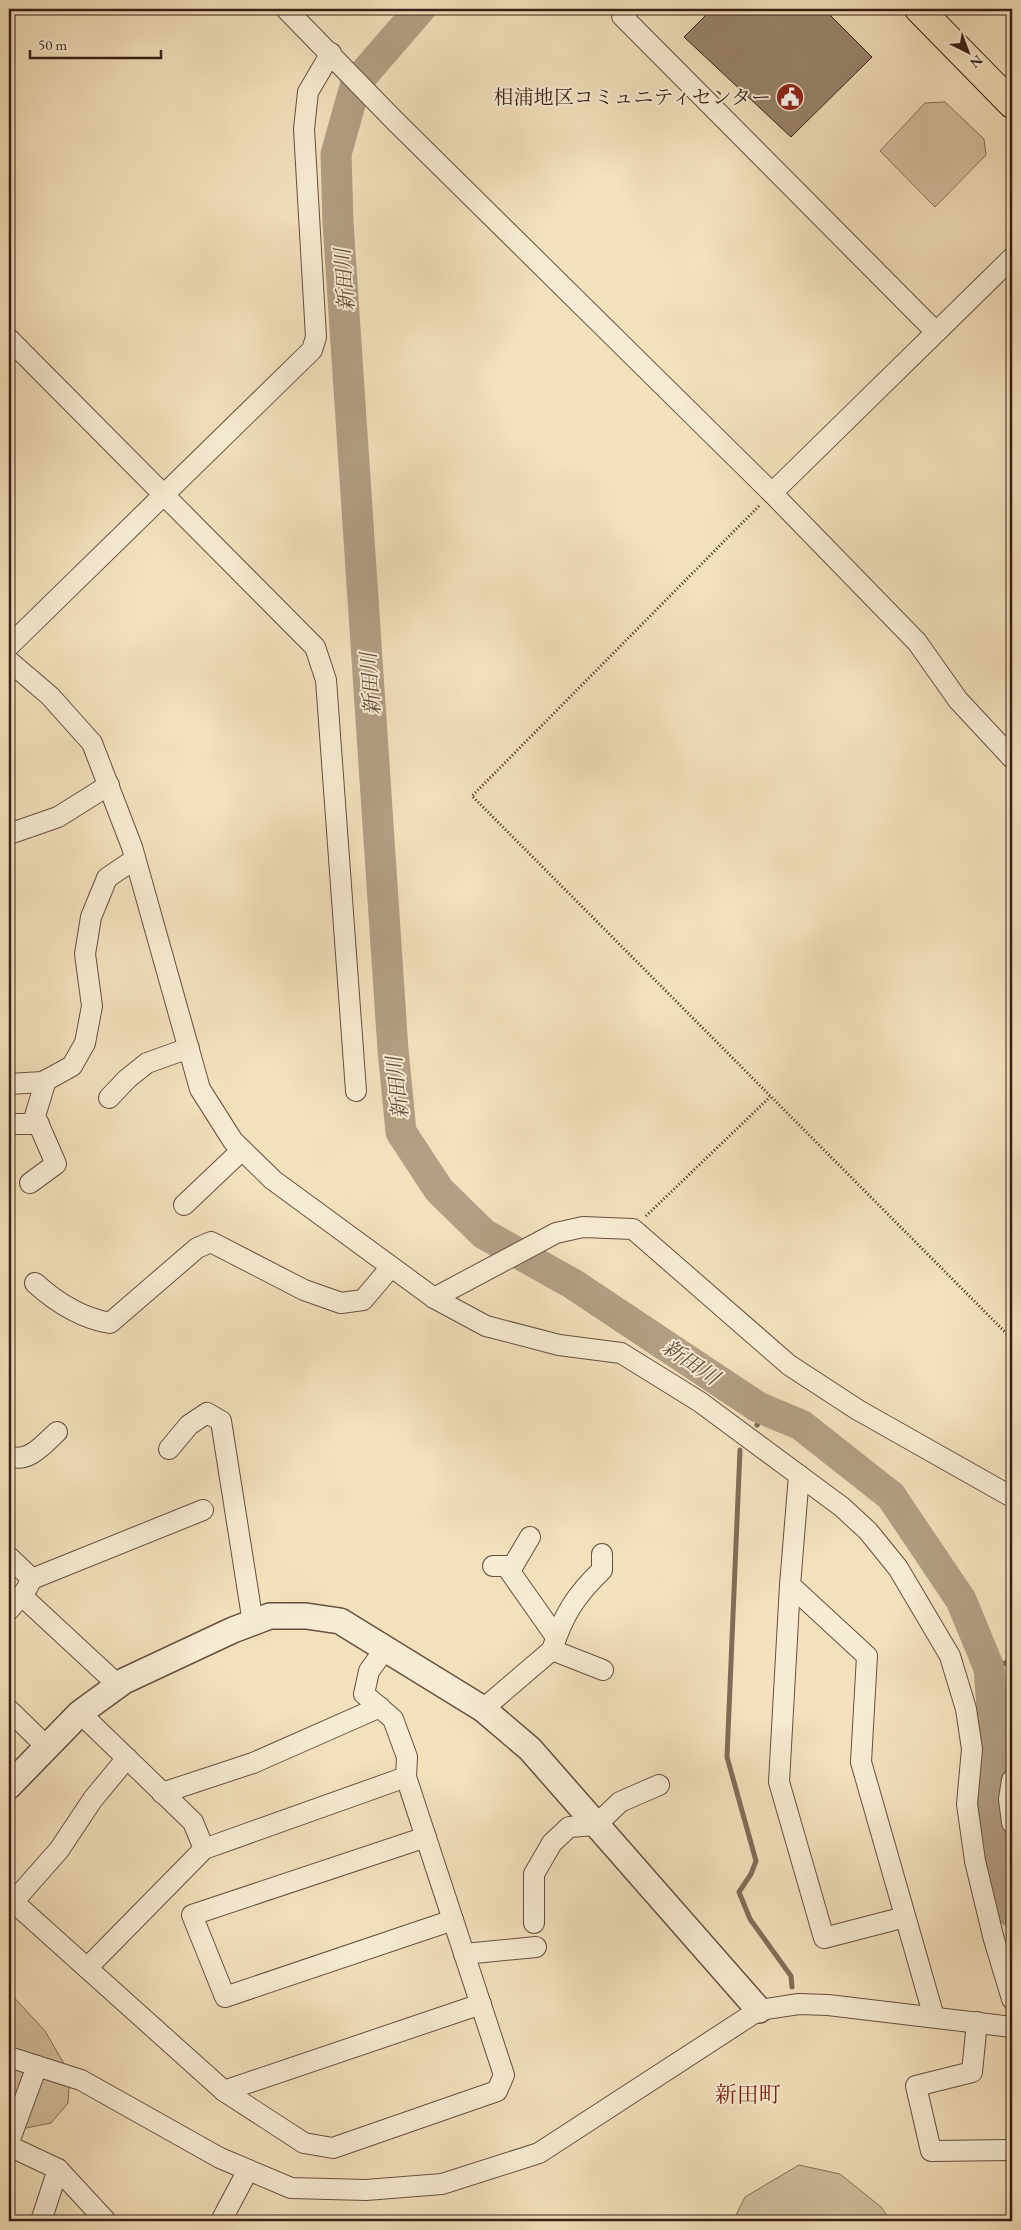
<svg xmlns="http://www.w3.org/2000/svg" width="1021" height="2230" font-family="'EB Garamond','Noto Serif JP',serif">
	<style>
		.green { fill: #d3c0a0; stroke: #85705b }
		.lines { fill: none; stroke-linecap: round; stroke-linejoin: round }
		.stream { stroke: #816c58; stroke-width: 5 }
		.river { stroke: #b39f84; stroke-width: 31 }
		.building { fill: #99846c; stroke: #371f16 }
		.minor-casing { stroke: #665040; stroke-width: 22 }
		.tertiary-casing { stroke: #665040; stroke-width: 28 }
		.primary-casing { stroke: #371f16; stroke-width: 30 }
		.path { stroke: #371f16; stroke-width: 3; stroke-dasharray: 1 2.5; stroke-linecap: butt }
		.minor { stroke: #f7ecd3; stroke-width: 20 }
		.tertiary { stroke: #f7ecd3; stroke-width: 25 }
		.primary { stroke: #f3e1bc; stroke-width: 28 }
		.labels { text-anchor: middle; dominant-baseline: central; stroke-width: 4; stroke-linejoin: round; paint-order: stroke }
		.poi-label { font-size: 20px; fill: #371f16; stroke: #f7ecd3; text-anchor: end }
		.water-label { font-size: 21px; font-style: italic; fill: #624c3c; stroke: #f7ecd3 }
		.quarter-label { font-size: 22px; fill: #7a1f14; stroke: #f7ecd3 }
	</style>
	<rect width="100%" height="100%" fill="#f3e1bc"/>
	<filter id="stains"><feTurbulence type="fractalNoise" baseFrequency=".004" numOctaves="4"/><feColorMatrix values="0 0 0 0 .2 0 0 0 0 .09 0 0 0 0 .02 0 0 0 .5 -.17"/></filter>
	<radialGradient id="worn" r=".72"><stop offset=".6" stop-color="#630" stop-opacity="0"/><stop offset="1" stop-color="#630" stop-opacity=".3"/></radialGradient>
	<g class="green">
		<polygon points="945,102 984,139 986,155 935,207 880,151 925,103"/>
		<polygon points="9,1992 45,2031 70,2074 68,2103 51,2123 16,2130 9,2128"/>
		<polygon points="799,2165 840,2174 881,2207 891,2221 733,2221 745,2197"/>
	</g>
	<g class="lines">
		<g class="stream">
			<polyline points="757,1425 767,1410"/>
			<polyline points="740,1450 727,1757 756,1861 751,1874 739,1892 750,1919 791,1976 792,1987"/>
			<polyline points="989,1668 1012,1661"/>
		</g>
		<polyline class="river" points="420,9 356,83 336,154 338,223 393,1050 401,1132 439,1190 484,1234 573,1284 758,1407 801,1425 891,1496 961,1600 989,1668 995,1747 989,1820 1012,1912"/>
	</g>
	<polygon class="building" points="712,9 824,9 872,57 791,137 684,37"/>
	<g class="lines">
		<defs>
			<g id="minor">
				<polyline points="286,9 395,121 772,493 917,642 958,700 1012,758"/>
				<polyline points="629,9 622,16 936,332"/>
				<polyline points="9,339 315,647 326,680 356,1091"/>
				<polyline points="772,493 1012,258"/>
				<polyline points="9,646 312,350 316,337 304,129 308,92 331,53"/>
				<polyline points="9,661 50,696 92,743 132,847 200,1089 233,1141 273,1180 434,1298 486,1326 559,1345 621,1353 700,1402 842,1507 868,1531 898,1568 950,1656 966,1709 972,1749 967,1804 975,1861 993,1936 1012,1999"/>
				<polyline points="9,834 58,817 109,785"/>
				<polyline points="9,1084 43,1082 72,1066 85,1043 92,1006 85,954 91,917 107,878 135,859"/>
				<polyline points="109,1098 127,1079 147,1063 189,1048"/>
				<polyline points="9,1124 39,1124"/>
				<polyline points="30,1183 56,1164 35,1116 46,1080"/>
				<polyline points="184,1205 242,1150"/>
				<path d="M 35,1283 C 57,1303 81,1318 110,1323 L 197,1248 L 211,1242 L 304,1290 L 341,1303 L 363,1300 L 391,1267"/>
				<polyline points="434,1298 556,1233 583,1227 633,1229 789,1365 858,1410 1012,1497"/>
				<polyline points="169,1449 189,1425 207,1413 221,1421 253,1623"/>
				<path d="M 9,1456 C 28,1464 44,1444 57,1432"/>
				<polyline points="799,1475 790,1585 867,1656 861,1762 934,2017"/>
				<polyline points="9,1557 32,1579 26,1590 9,1610"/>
				<polyline points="493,1566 506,1566 556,1637"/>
				<polyline points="510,1571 530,1537"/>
				<polyline points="32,1579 203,1510"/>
				<polyline points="790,1585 779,1782 824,1938 905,1917"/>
				<polyline points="22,1596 118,1685"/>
				<path d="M 552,1650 C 563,1615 576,1595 602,1570 L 602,1554"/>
				<polyline points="483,1709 552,1650 603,1670"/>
				<polyline points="9,1710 47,1747"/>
				<polyline points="80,1713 193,1822 204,1849"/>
				<polyline points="1012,1780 1009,1799 1012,1823"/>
				<polyline points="162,1793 253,1763 380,1707"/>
				<polyline points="426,1837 192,1915 225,1997 453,1920"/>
				<polyline points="9,1898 224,2091 304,2143 333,2148 497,2091 504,2075 406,1777 407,1757 393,1719 364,1694 369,1671 385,1649"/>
				<polyline points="13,1902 59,1850 93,1799 127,1758"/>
				<polyline points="534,1923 534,1874 552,1843 569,1827 596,1825 620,1802 659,1785"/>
				<polyline points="464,1954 536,1947"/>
				<polyline points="87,1968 204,1849 406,1777"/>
				<polyline points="977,2022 972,2072 916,2086 931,2151 1012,2150"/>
				<polyline points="9,2057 81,2080 220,2158 291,2188 366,2190 442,2184 539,2153 759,2010 799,2004 828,2005 1012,2027"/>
				<polyline points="224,2091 481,2004"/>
				<polyline points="9,2142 37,2066"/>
				<polyline points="9,2146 58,2169 41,2221"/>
				<polyline points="58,2169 106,2221"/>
				<polyline points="221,2221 248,2170"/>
			</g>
			<polyline id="tertiary" points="9,1786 80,1713 124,1681 233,1630 270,1616 306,1616 340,1621 483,1709 530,1749 759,2010"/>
			<polyline id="primary" points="919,9 1012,104"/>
		</defs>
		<use href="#minor" class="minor-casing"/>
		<use href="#tertiary" class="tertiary-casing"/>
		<use href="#primary" class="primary-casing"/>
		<g class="path">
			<polyline points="759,506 472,796 1012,1339"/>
			<polyline points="646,1216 770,1097"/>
		</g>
		<use href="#minor" class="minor"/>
		<use href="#tertiary" class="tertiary"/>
		<use href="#primary" class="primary"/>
	</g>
	<defs>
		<symbol id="civic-disc" viewBox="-11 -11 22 22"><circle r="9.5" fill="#8f2418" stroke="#f7ecd3"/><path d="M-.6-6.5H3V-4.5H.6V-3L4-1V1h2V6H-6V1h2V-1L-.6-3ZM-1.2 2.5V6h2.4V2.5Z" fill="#fff"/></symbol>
	</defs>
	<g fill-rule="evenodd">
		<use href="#civic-disc" x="774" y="81" width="32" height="32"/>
	</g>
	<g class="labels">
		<g class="poi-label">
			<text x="771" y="97">相浦地区コミュニティセンター</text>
		</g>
		<g class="water-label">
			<text transform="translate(344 280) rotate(-94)">新田川</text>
			<text transform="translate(370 684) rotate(-94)">新田川</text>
			<text transform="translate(397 1088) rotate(-96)">新田川</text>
			<text transform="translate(691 1362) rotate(34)">新田川</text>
		</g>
		<g class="quarter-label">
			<text x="748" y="2094">新田町</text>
		</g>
	</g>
	<rect width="1021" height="2230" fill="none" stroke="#f3e1bc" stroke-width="30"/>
	<rect x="10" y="10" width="1001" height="2210" fill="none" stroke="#371f16" stroke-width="2.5"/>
	<rect x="15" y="15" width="991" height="2200" fill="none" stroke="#371f16"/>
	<g transform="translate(968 52) rotate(138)" stroke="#f7ecd3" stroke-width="4" paint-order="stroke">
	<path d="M0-4L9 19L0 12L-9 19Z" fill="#371f16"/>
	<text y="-8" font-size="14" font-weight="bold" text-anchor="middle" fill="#371f16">N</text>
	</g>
	<path d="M30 50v8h131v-8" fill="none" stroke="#371f16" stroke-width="2.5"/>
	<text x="38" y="50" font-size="15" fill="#371f16" stroke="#f7ecd3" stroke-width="4" paint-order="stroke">50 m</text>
	<rect width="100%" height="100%" filter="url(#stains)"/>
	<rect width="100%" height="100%" fill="url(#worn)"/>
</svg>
